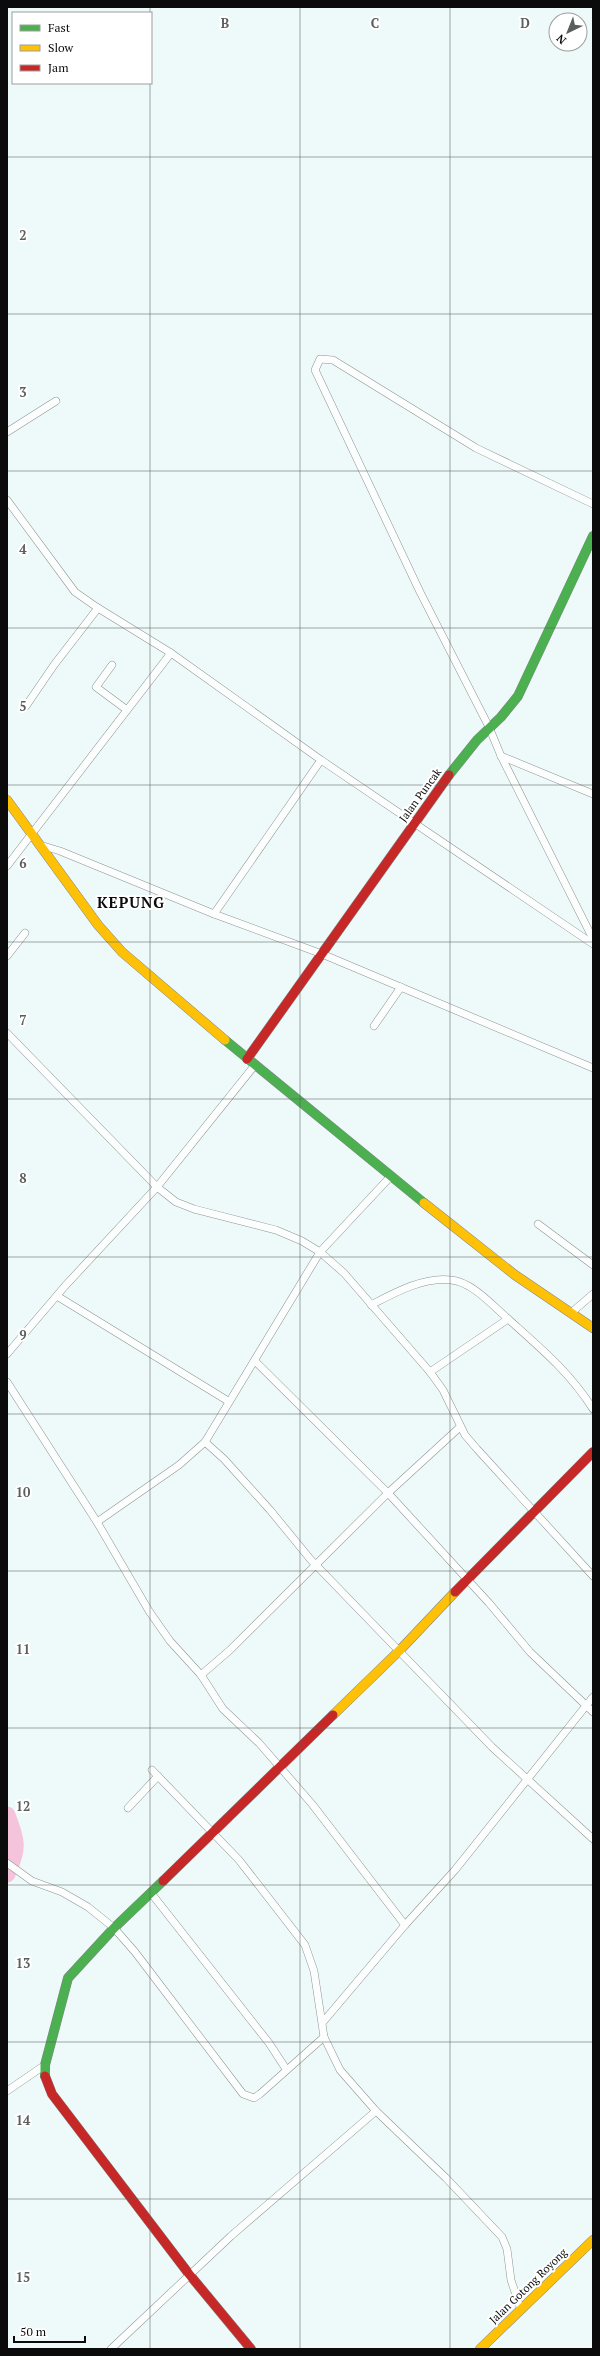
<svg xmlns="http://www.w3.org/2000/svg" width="600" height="2356" font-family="'PT Serif',serif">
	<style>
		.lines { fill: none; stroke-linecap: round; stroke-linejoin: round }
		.river { stroke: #f6c3dc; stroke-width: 17 }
		.street-casing { stroke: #8d9392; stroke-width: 8 }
		.fast-casing { stroke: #848989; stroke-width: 10 }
		.slow-casing { stroke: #848989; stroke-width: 10 }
		.jam-casing { stroke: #848989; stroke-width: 10 }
		.street { stroke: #fcfefe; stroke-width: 7 }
		.fast { stroke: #4caf50; stroke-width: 9 }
		.slow { stroke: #ffc107; stroke-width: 9 }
		.jam { stroke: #c62828; stroke-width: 9 }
		.grid { fill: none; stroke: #5a5f5e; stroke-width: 1; stroke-opacity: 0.55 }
		.labels { text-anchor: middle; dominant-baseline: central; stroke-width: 4; stroke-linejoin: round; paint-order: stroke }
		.street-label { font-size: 11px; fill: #0b0b0b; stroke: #fff }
		.district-label { font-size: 15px; font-weight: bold; letter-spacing: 1px; fill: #0b0b0b; stroke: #fff }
		.grid-label { font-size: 13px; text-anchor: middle; font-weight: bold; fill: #5a5f5e; stroke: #fff; stroke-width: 4; stroke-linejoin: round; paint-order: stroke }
	</style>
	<rect width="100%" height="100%" fill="#eefaf9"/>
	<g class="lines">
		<path class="river" d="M 7,1815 C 17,1843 19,1847 7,1874"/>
		<defs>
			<g id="street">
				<polyline points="7,432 56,401"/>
				<polyline points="7,500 75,592 98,608 171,653 321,760 593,944"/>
				<polyline points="593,504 476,448 333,360 320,359 315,370 420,592 489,727 501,756 593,939"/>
				<polyline points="112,665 96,687 127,710"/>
				<polyline points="26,706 54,665 98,608"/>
				<polyline points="501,756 593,794"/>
				<polyline points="40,845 60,851 214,914 322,954 593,1068"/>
				<polyline points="7,866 171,653"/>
				<polyline points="214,914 321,760"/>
				<polyline points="7,956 25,933"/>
				<polyline points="374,1026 401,987"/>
				<polyline points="7,1033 157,1187 176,1202 194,1209 276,1230 302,1241 320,1252 344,1273 430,1372 443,1390 465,1435 477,1449 593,1576"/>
				<polyline points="538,1224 593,1265"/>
				<polyline points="57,1296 228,1401"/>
				<path d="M 371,1305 C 394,1293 425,1276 451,1280 C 472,1282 491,1304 506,1317 C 538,1346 569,1371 593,1409"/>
				<polyline points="571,1313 593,1294"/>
				<polyline points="7,1354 65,1286 157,1187 255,1065"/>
				<polyline points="255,1361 388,1493 489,1603 530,1652 593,1712"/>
				<polyline points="430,1372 508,1319"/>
				<polyline points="7,1382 97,1522 149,1611 170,1641 201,1675 223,1709 259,1743 312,1804 405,1925"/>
				<polyline points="205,1442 224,1459 270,1510 311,1560 492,1747 593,1839"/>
				<polyline points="97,1522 179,1465 205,1442 320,1252 391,1176"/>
				<polyline points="201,1675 230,1650 388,1493 460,1427"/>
				<polyline points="152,1770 239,1860 305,1945 314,1971 324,2037 340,2070 376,2111 446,2178 502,2237 507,2249 511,2280 521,2310"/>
				<polyline points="128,1808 158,1776"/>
				<polyline points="7,1863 32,1881 62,1892 88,1907 114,1928 135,1952 243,2094 254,2098 260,2094 324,2037"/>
				<polyline points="151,1893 269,2043 286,2069"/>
				<polyline points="323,2022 405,1925 455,1870 593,1697"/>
				<polyline points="7,2091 45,2065"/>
				<polyline points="111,2349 231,2236 376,2111"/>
			</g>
			<g id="fast">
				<polyline points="449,775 477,740 501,717 518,696 593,536"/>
				<polyline points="225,1040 424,1203"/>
				<polyline points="45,2076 45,2065 68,1978 114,1928 163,1881"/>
			</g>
			<g id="slow">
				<polyline points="7,800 98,925 122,952 225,1040"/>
				<polyline points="424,1203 515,1275 593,1328"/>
				<polyline points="333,1715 400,1650 455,1592"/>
				<polyline points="480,2349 593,2240"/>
			</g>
			<g id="jam">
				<polyline points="247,1059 449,775"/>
				<polyline points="455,1592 593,1452"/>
				<polyline points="163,1881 333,1715"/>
				<polyline points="45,2076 52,2094 189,2274 251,2349"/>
			</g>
		</defs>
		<use href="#street" class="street-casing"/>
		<use href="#fast" class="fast-casing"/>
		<use href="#slow" class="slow-casing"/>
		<use href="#jam" class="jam-casing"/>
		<use href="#street" class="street"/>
		<use href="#fast" class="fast"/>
		<use href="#slow" class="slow"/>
		<use href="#jam" class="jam"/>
	</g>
	<path class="grid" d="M 150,7 L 150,13M 300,7 L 300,2349M 450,7 L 450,2349M 150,83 L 150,2349M 7,157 L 593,157M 7,314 L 593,314M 7,471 L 593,471M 7,628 L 593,628M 7,785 L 593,785M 7,942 L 593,942M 7,1099 L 593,1099M 7,1257 L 593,1257M 7,1414 L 593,1414M 7,1571 L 593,1571M 7,1728 L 593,1728M 7,1885 L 593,1885M 7,2042 L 593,2042M 7,2199 L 593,2199"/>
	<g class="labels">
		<g class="street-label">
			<text transform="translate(420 795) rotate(-54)">Jalan Puncak</text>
			<text transform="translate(528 2286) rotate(-44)">Jalan Gotong Royong</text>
		</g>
		<g class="district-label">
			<text x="131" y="902">KEPUNG</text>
		</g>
	</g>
	<g class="grid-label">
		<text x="225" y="28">B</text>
		<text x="375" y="28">C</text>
		<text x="525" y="28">D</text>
		<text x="23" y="240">2</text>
		<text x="23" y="397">3</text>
		<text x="23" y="554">4</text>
		<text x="23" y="711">5</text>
		<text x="23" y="868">6</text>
		<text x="23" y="1025">7</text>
		<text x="23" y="1183">8</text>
		<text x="23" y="1340">9</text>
		<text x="23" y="1497">10</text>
		<text x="23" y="1654">11</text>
		<text x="23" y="1811">12</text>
		<text x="23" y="1968">13</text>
		<text x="23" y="2125">14</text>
		<text x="23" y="2282">15</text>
	</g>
	<rect width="600" height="2356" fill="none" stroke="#0b0b0b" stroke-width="16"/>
	<rect x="12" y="12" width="140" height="72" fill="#ffffff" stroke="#9d9d9d"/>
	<rect x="20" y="25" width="20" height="6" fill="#4caf50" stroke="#9d9d9d"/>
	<text x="48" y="32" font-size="12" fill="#0b0b0b">Fast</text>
	<rect x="20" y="45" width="20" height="6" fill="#ffc107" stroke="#9d9d9d"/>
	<text x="48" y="52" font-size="12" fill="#0b0b0b">Slow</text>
	<rect x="20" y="65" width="20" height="6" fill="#c62828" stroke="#9d9d9d"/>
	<text x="48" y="72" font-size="12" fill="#0b0b0b">Jam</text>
	<g transform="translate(568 32) rotate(223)"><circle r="19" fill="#ffffff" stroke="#9d9d9d"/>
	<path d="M0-3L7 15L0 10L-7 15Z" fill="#5a5f5e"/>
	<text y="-6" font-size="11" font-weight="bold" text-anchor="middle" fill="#0b0b0b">N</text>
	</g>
	<path d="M14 2336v6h71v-6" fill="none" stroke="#0b0b0b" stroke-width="2"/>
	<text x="20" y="2336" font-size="12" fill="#0b0b0b" stroke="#ffffff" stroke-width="3" paint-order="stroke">50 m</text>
</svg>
